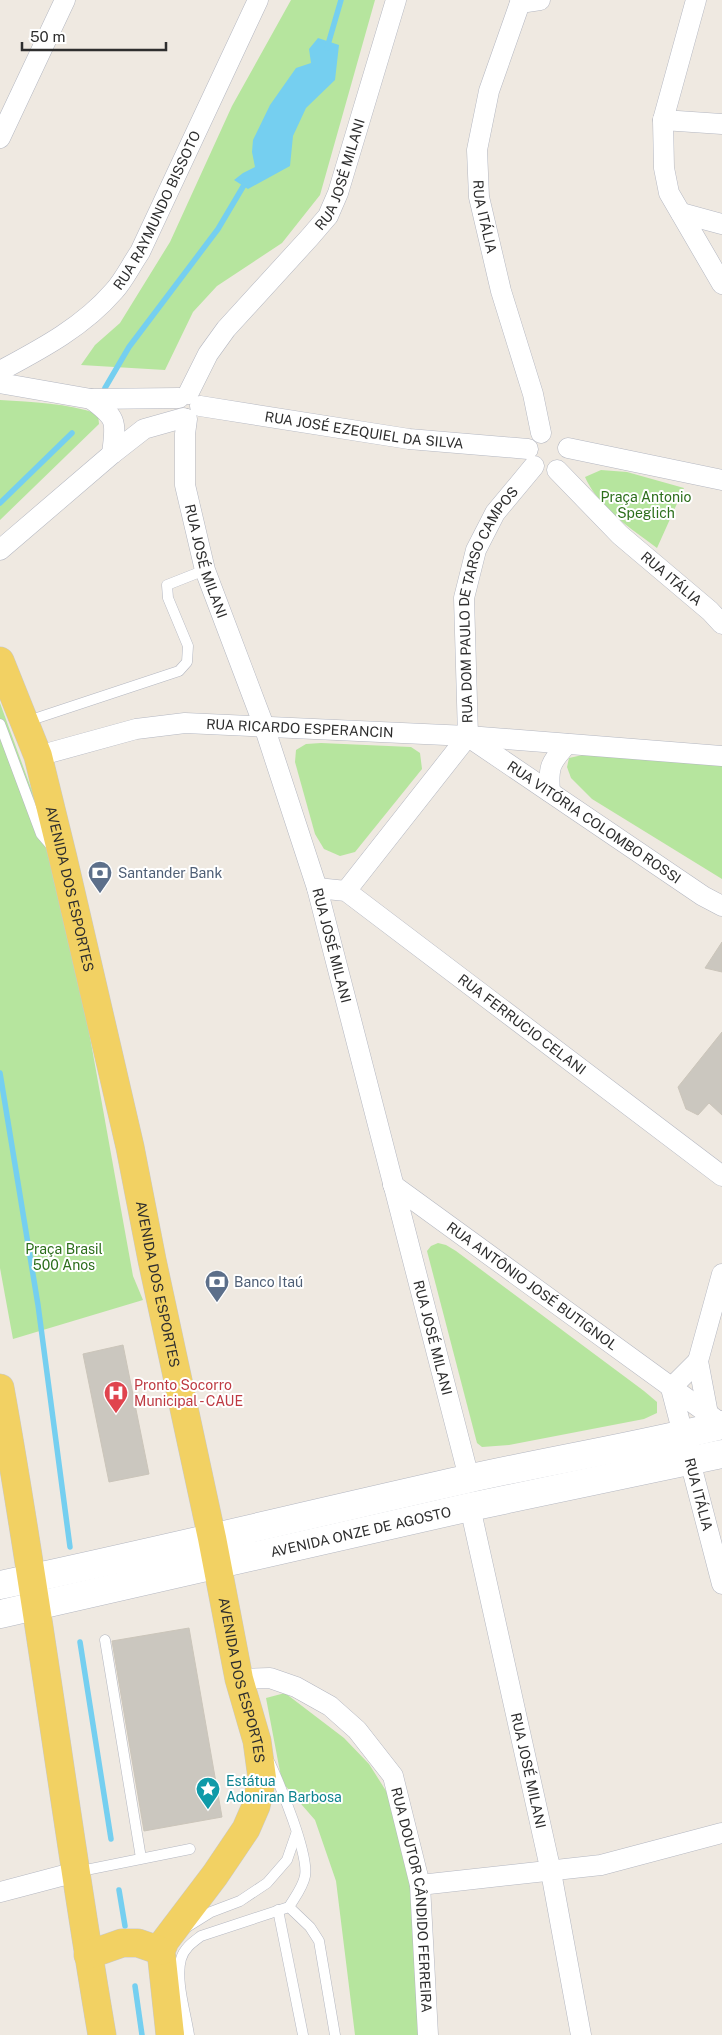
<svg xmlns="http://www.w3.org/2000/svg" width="722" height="2035" font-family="'Public Sans',sans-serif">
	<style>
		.green { fill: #b6e59e }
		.water { fill: #75cff0 }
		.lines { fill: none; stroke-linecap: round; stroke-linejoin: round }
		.stream { stroke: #75cff0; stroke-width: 5.5 }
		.building { fill: #cbc7bf; stroke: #cbc5ba }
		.lane-casing { stroke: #b4b7c1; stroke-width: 11 }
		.street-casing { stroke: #b4b7c1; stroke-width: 21 }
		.secondary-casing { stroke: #b4b7c1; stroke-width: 29 }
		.primary-casing { stroke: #c9c9c9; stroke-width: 29 }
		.lane { stroke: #fff; stroke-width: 10 }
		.street { stroke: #fff; stroke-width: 20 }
		.secondary { stroke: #fff; stroke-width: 28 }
		.primary { stroke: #f2d163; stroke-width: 28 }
		.labels { text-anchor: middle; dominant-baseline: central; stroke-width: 4; stroke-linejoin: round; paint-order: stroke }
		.street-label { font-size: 14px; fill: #2e2e2e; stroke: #fff }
		.park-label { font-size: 14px; fill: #2c6e1b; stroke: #fff }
		.service-label { font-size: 14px; fill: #4e5e75; stroke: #fff; text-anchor: start }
		.health-label { font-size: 14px; fill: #be3a42; stroke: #fff; text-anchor: start }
		.culture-label { font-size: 14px; fill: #0d838f; stroke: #fff; text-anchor: start }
	</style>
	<rect width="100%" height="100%" fill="#efe9e1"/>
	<g class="green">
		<polygon points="291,0 375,0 320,195 282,243 217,286 193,312 165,370 81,365 95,345 120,323 170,242 232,106"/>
		<path d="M 0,400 C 33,402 67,403 98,414 L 99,424 L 0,520 Z"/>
		<path d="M 601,470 L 627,472 L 684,488 L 657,548 C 630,528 599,508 585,477 Z"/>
		<polygon points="0,703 59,865 133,1276 143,1300 13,1339 0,1268"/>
		<polygon points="321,743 411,747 420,753 422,769 355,852 340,856 324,849 315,834 295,762 296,750 306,744"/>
		<polygon points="587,754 722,762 722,879 592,799 571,778 567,767 569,758"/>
		<polygon points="438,1243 446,1245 456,1251 644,1391 657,1402 657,1413 644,1419 509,1445 482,1447 477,1443 427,1251 431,1246"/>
		<polygon points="285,1693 344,1738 369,1764 388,1794 408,1866 415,1943 418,2035 355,2035 336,1881 315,1820 282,1782 266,1698"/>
	</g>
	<polygon class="water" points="318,38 339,45 335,80 306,108 293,136 290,166 248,189 234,180 243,173 255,167 252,152 253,140 270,105 296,68 311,63 309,49"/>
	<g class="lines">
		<g class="stream">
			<polyline points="327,48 341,0"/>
			<polyline points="105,388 129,347 218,229 247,180"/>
			<polyline points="0,503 72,433"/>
			<polyline points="0,1073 38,1305 70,1547"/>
			<polyline points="80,1642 111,1839"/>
			<polyline points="119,1890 125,1926"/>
			<polyline points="135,1986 142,2035"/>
		</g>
	</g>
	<g class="building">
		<polygon points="722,942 722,972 705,968"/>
		<polygon points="722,1032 722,1115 709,1103 698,1115 686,1109 678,1087"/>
		<polygon points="123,1345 149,1474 109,1482 83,1354"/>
		<polygon points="189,1628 222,1817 144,1831 112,1641"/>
	</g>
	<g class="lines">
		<defs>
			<g id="lane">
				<polyline points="25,722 179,671 187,662 188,646 168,598 167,585 205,570"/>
				<polyline points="0,724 41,834 53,848"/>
				<polyline points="105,1640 141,1858"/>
				<path d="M 270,1763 C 280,1785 309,1854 305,1876 C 303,1887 295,1897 289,1907"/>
				<polyline points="76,1872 190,1849"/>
				<polyline points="278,1910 303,2035"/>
				<polyline points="187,1927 211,1912 240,1901 267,1883 287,1860 296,1834"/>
				<path d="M 189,2035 C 186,2014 175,1980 181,1959 C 184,1948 193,1942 201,1936 L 289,1907 L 310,1927 L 319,1941 L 335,2035"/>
			</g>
			<g id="street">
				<path id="s1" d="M 521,0 L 489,91 L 477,150 L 479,197 L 501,291 L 533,394 L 541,433"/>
				<polyline points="696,0 663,120 664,168 669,193 722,284"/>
				<polyline points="520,3 540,0"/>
				<polyline points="663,120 722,124"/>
				<polyline points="0,138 65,0"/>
				<polyline points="681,213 722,224"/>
				<path id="s2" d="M 0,371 C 41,349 83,327 114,291 C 124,280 131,265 140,252 L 258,0"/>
				<polyline points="0,383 91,399 179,398"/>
				<path id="s3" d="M 188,394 L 208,354 L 226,329 L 310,237 L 328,216 L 338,193 L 396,0"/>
				<path d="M 91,399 C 118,419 116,421 112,454"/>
				<path id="s4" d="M 200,406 L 409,439 L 528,449"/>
				<path id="s5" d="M 187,419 L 185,434 L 185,485 L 205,570 L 264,726 L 317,888 L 469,1478"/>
				<polyline points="568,448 722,480"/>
				<path id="s6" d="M 557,470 L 620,535 L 710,611 L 722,624"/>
				<polyline points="0,550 112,454 144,429 183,418"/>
				<path id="s7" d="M 470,738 L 703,896 L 722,906"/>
				<path id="s8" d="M 38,756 L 136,729 L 185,723 L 468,736 L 722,756"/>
				<path d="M 550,792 C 548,767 550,763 567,744"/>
				<path id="s9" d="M 317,888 L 346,891 L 722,1176"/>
				<path id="s10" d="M 346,891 L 468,736 L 464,598 L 476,550 L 495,513 L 534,466"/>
				<path id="s11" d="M 393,1185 L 722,1424"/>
				<path id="s12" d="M 671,1388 L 722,1584"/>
				<polyline points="671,1388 698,1361"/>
				<polyline points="708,1414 698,1361 722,1274"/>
				<path id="s13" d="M 470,1507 L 551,1872 L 581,2035"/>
				<path id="s14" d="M 239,1679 L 270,1678 L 296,1687 L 330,1706 L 357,1730 L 393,1776 L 420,1885 L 428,2035"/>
				<polyline points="420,1885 601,1865 722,1833"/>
				<polyline points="0,1892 76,1872"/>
			</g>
			<g id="secondary">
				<path d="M 0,1585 C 156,1552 311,1514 467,1479 C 552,1460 638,1446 722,1425"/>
				<path id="s15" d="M 0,1614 L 470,1507 L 722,1454"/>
			</g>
			<g id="primary">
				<path id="s16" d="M 0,661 L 38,756 L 63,858 L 130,1147 L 152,1260 L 212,1538 L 239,1679 L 257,1741 L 262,1778 L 256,1806 L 246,1829 L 215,1875 L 165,1941 L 161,1951 L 170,2035"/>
				<path d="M 0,1388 C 39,1603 65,1820 102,2035"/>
				<polyline points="88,1955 122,1943 138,1943 161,1951"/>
			</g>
		</defs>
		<use href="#lane" class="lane-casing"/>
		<use href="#street" class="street-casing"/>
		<use href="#secondary" class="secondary-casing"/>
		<use href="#primary" class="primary-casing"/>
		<use href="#lane" class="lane"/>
		<use href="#street" class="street"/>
		<use href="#secondary" class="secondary"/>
		<use href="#primary" class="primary"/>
	</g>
	<defs>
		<symbol id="bank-pin" viewBox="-11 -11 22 30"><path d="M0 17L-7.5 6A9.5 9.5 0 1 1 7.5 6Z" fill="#5c6f8a" stroke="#fff"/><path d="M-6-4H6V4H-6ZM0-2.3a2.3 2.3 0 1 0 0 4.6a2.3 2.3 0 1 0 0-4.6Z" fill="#fff"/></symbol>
		<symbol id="hospital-pin" viewBox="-11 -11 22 30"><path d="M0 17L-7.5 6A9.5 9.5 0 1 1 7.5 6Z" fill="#e0444e" stroke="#fff"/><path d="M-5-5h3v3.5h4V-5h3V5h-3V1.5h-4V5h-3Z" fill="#fff"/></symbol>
		<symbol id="sight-pin" viewBox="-11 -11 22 30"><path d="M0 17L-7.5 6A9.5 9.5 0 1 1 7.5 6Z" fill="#0f9aa8" stroke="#fff"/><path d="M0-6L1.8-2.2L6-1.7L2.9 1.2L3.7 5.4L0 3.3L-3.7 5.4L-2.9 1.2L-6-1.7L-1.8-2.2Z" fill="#fff"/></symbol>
	</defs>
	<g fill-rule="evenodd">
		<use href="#bank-pin" x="86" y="859" width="28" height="38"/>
		<use href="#bank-pin" x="203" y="1268" width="28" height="38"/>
		<use href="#hospital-pin" x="102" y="1379" width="28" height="38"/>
		<use href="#sight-pin" x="194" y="1775" width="28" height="38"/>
	</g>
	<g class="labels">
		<g class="street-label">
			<text stroke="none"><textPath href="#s3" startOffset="271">RUA JOSÉ MILANI</textPath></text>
			<text stroke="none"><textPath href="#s2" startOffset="232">RUA RAYMUNDO BISSOTO</textPath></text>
			<text stroke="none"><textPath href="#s1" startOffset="224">RUA ITÁLIA</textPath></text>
			<text stroke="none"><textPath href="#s4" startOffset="166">RUA JOSÉ EZEQUIEL DA SILVA</textPath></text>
			<text stroke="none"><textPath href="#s5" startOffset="145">RUA JOSÉ MILANI</textPath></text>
			<text stroke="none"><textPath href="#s6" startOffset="158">RUA ITÁLIA</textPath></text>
			<text stroke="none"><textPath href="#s10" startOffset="334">RUA DOM PAULO DE TARSO CAMPOS</textPath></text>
			<text stroke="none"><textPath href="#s8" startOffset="266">RUA RICARDO ESPERANCIN</textPath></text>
			<text stroke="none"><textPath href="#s7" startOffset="150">RUA VITÓRIA COLOMBO ROSSI</textPath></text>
			<text stroke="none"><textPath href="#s16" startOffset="239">AVENIDA DOS ESPORTES</textPath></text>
			<text stroke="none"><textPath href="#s5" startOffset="550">RUA JOSÉ MILANI</textPath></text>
			<text stroke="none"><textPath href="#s9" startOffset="250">RUA FERRUCIO CELANI</textPath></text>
			<text stroke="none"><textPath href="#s16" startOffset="644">AVENIDA DOS ESPORTES</textPath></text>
			<text stroke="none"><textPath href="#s11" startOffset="172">RUA ANTÔNIO JOSÉ BUTIGNOL</textPath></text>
			<text stroke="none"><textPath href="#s5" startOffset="955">RUA JOSÉ MILANI</textPath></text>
			<text stroke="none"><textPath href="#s12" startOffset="110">RUA ITÁLIA</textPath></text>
			<text stroke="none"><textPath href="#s15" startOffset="370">AVENIDA ONZE DE AGOSTO</textPath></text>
			<text stroke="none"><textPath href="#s16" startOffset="1049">AVENIDA DOS ESPORTES</textPath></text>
			<text stroke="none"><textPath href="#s13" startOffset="270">RUA JOSÉ MILANI</textPath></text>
			<text stroke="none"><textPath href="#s14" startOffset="318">RUA DOUTOR CÂNDIDO FERREIRA</textPath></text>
		</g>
		<g class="park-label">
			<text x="646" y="497">Praça Antonio<tspan x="646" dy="16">Speglich</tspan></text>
			<text x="64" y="1249">Praça Brasil<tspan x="64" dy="16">500 Anos</tspan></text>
		</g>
		<g class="service-label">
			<text x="118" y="873">Santander Bank</text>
			<text x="234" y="1282">Banco Itaú</text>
		</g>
		<g class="health-label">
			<text x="134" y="1385">Pronto Socorro<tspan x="134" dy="16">Municipal - CAUE</tspan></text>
		</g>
		<g class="culture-label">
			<text x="226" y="1781">Estátua<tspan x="226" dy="16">Adoniran Barbosa</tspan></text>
		</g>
	</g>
	<path d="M22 42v8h144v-8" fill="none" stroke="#2e2e2e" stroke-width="2.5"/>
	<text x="30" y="42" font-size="15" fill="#2e2e2e" stroke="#ffffff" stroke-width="4" paint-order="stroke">50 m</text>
</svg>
